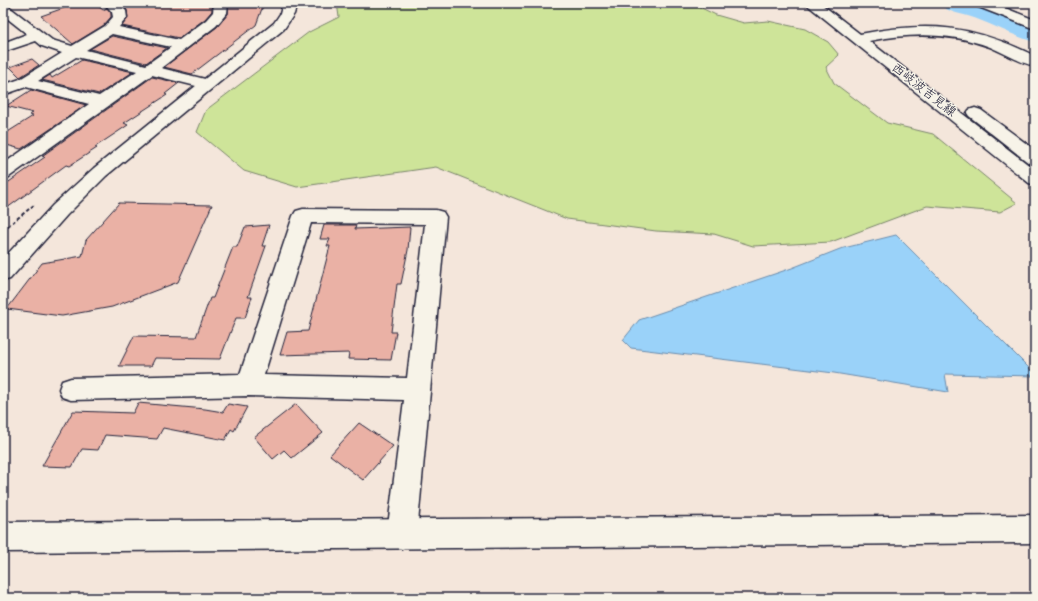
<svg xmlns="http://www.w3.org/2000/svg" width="1038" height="601" font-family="Dekko,'Klee One',sans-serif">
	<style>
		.green { fill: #cee499; stroke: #78836a }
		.water { fill: #9ad2f9; stroke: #6a8cad }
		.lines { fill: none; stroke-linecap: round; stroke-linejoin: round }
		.river { fill: #9ad2f9; fill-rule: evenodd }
		.building { fill: #eab1a5; stroke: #22223b }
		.street-casing { stroke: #22223b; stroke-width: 3 }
		.secondary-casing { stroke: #22223b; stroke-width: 3 }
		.path { stroke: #22223b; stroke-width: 2; stroke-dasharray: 3.5 2.5; stroke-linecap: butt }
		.street { fill: #f7f3e8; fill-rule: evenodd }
		.secondary { fill: #f7f3e8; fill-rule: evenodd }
		.labels { text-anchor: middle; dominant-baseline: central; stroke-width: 3; stroke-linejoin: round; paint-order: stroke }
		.far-street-label { font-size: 13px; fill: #22223b; stroke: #f7f3e8 }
	</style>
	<rect width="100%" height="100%" fill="#f4e6db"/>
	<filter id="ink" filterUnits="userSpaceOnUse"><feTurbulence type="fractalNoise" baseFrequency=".025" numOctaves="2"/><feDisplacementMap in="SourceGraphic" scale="8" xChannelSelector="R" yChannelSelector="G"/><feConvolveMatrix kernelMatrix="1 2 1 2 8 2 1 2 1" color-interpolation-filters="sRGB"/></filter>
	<g filter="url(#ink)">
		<polygon class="green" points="337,3 691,3 716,15 744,23 768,21 805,29 828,42 839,55 826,67 834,83 887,123 933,134 1017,203 1000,212 927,206 831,242 753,246 714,234 656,231 567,219 436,167 297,187 244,171 197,132 206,110 309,32 339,17"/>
		<polygon class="water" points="896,235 1035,374 1035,376 945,374 948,392 834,373 631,348 623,340 639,320 792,268 840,249"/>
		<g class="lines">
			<path class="river" d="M 940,3 L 981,3 L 996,7 L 1035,24 L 1035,42 C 1012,36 991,23 968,16 C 958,13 946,12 940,3 Z"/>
		</g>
		<g class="building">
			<polygon points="78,3 94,3 103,10 107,8 111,13 111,17 104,25 73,44 41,16"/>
			<polygon points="121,3 212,3 212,11 205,19 179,38 122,26 128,18 127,10"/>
			<polygon points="229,3 264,3 256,25 192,74 164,67 217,27 228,14"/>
			<polygon points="112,36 167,48 146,63 90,49"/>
			<polygon points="32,59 39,65 20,77 10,67"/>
			<polygon points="82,60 133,72 99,94 42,80 50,75 52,78"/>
			<polygon points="152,77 179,83 165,94 167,95 124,123 128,125 95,147 97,148 69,166 66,165 3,211 3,186 45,157 42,156"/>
			<polygon points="31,90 86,105 21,149 3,144 3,135 33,116 29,115 33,113 6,106"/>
			<polygon points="119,203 212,205 178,282 112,307 62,316 7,309 42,263 82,256 86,240"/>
			<polygon points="269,225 262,246 266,246 248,297 252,297 245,318 236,318 220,359 155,358 151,366 119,366 134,336 196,337 210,298 213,298 233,247 237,247 245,227"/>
			<polygon points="324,225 356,225 355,229 410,227 408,250 401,284 397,284 391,332 396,332 391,360 348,359 349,353 280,355 287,332 308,331 330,246 327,246 330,239 320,239"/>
			<polygon points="138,403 205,409 223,412 228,404 247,407 234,431 231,429 225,440 163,428 157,439 105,435 98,450 82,449 72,467 42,466 73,411 133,413"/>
			<polygon points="296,404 323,433 292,458 284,450 273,459 254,437"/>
			<polygon points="359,423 393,446 363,480 330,455"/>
		</g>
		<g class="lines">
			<defs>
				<g id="street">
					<path d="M 104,3 L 118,3 L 126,11 L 127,18 L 119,27 L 179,40 L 206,20 L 213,12 L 214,3 L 228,3 L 227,13 L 216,26 L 161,68 L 213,81 L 216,84 L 213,87 L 208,89 L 152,75 L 9,177 L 3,179 L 3,164 L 89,104 L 26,87 L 3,95 L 3,85 L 20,79 L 62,53 L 42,46 L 36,41 L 3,52 L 3,43 L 27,34 L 3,15 L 3,5 L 8,6 L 52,40 L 72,46 L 105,26 L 113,17 L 112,12 ZM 112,34 L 171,47 L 146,65 L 86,50 ZM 76,57 L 137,71 L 99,96 L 38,81 Z"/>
					<polygon points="974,3 993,3 1035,20 1035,29 976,6"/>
					<path d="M 303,209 L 436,210 L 443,212 L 446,217 L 417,534 L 412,544 L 402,549 L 392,544 L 387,534 L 404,400 L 249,396 L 71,400 L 62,397 L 59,389 L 62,381 L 71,378 L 240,374 L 293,216 L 296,211 ZM 311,223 L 425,224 L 407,378 L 264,375 Z"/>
				</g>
				<g id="secondary">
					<polygon points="283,3 297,3 294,14 284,29 106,176 67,215 10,279 3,281 3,259 53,205 94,168 274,23 280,14"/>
					<path d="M 805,3 L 820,3 L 860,34 C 928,21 973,25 1035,56 L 1035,66 C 1020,63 1005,53 990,47 C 950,32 910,33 869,41 L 1035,170 L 1035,185 L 1029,183 Z"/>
					<polygon points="975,108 981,110 1035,150 1035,165 1029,163 969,116 967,113 969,110"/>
					<polygon points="1035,515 1035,543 3,552 3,522"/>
				</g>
			</defs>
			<use href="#street" class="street-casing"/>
			<use href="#secondary" class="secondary-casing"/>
			<polyline class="path" points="3,230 34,205"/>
			<use href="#street" class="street"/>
			<use href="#secondary" class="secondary"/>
		</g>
	</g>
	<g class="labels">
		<g class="far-street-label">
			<text transform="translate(923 91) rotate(38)">西岐波吉見線</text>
		</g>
	</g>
	<rect width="1038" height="601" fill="none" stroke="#f7f3e8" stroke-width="16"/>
	<rect x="8" y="8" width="1022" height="585" fill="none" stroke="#22223b" stroke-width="1.5" filter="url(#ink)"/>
</svg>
